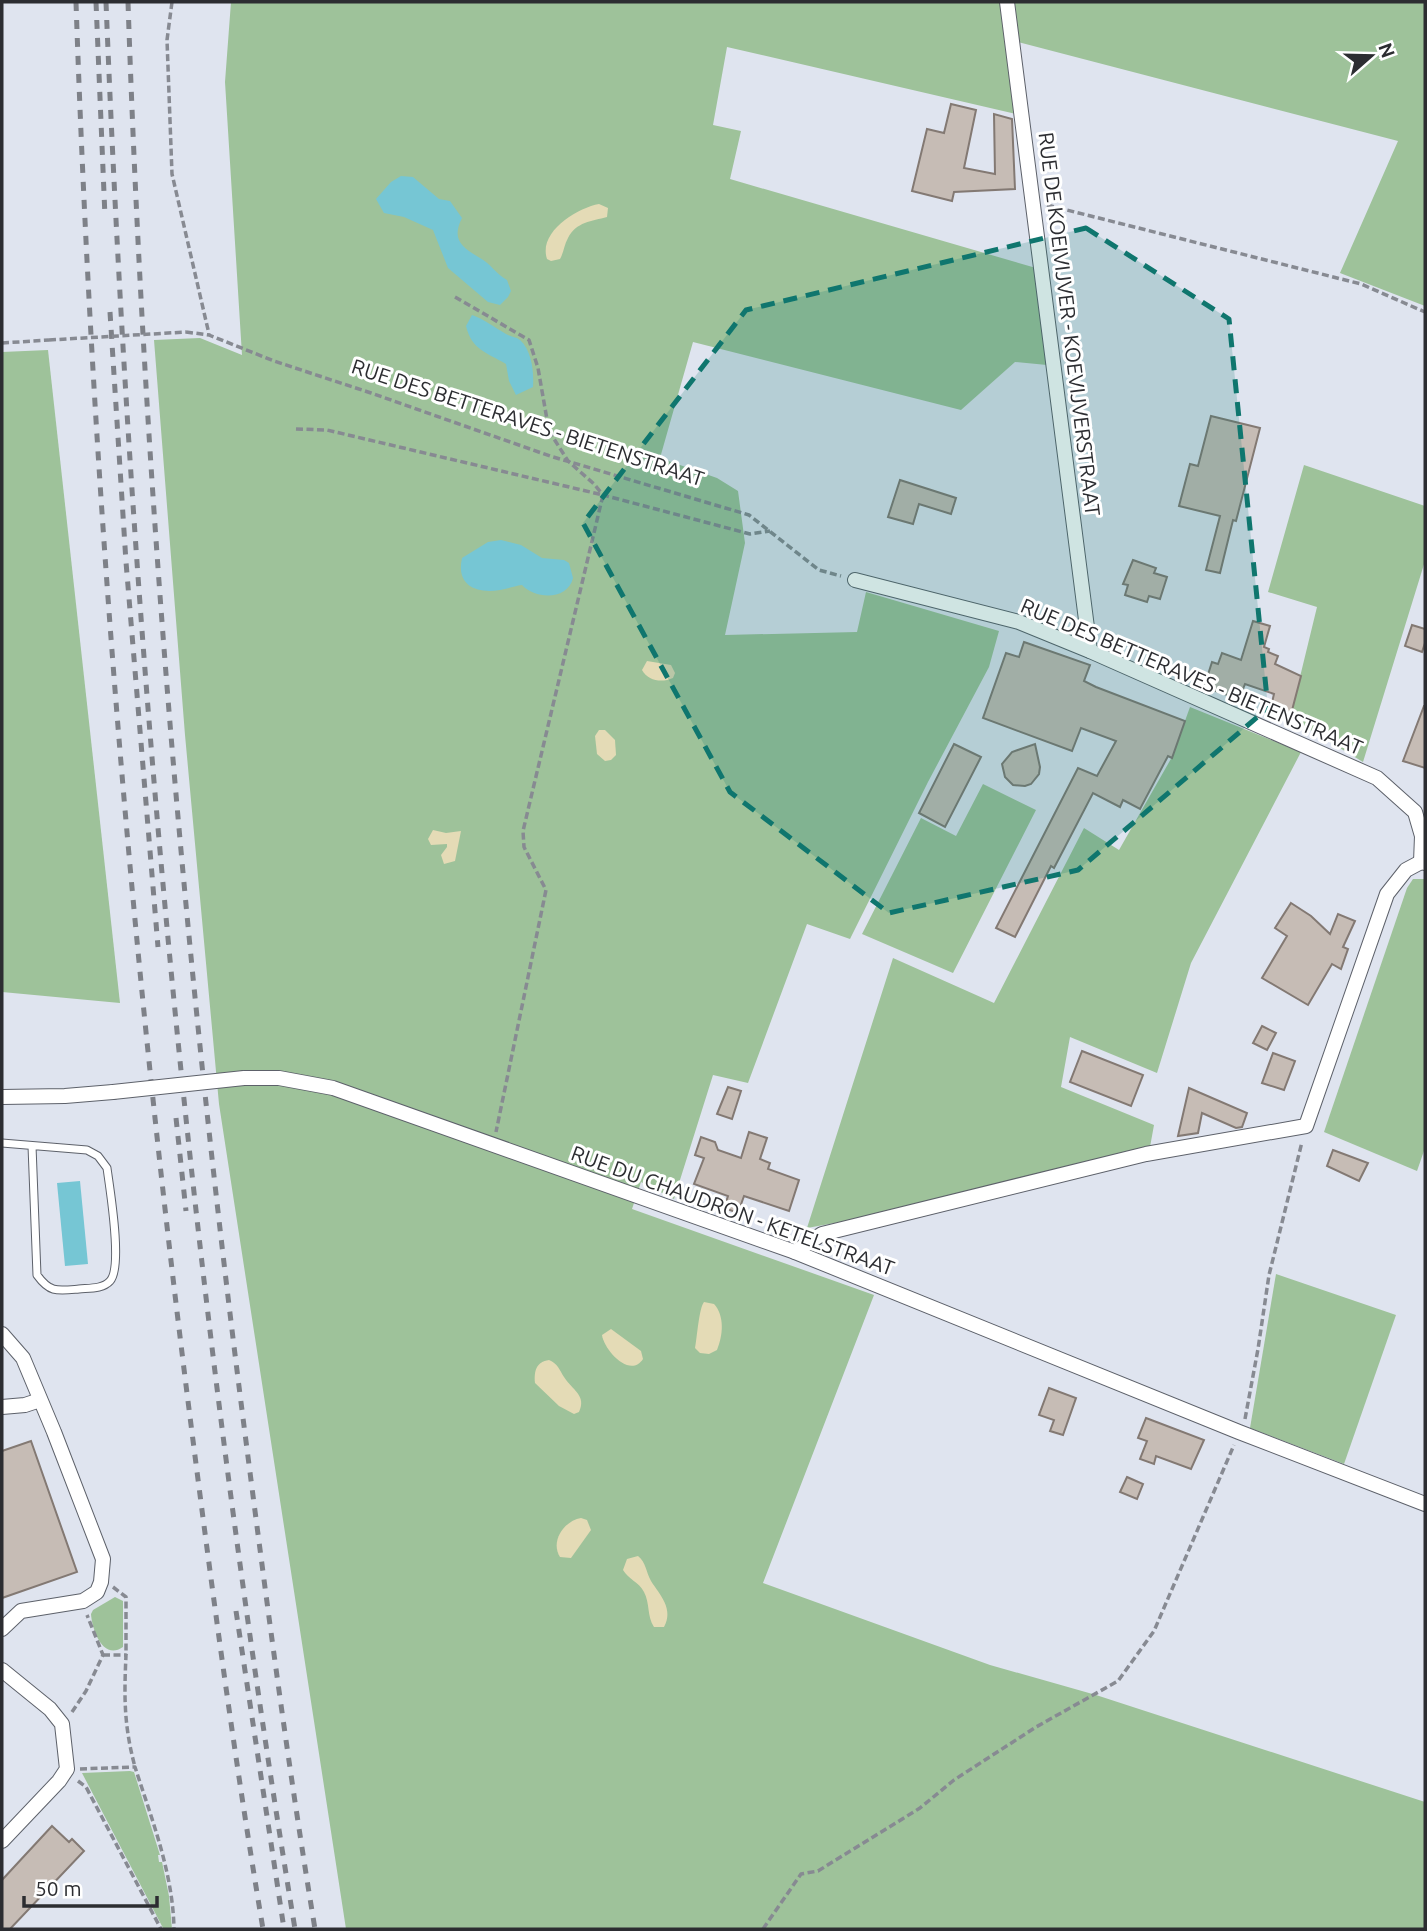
<svg xmlns="http://www.w3.org/2000/svg" width="1427" height="1931" font-family="Ubuntu,sans-serif">
	<style>
		.green { fill: #9ec29a }
		.sand { fill: #e4dbb6 }
		.water { fill: #76c6d4 }
		.building { fill: #c6bcb5; stroke: #837973; stroke-width: 2 }
		.lines { fill: none; stroke-linecap: round; stroke-linejoin: round }
		.lane-casing { stroke: #5d616a; stroke-width: 9 }
		.street-casing { stroke: #5d616a; stroke-width: 16 }
		.path { stroke: #878a92; stroke-width: 3.5; stroke-dasharray: 7 3.5; stroke-linecap: butt }
		.lane { stroke: #fff; stroke-width: 7 }
		.street { stroke: #fff; stroke-width: 14 }
		.rail { stroke: #7e8188; stroke-width: 5; stroke-dasharray: 9 9; stroke-linecap: butt }
		.street-bridge-casing { stroke: #5d616a; stroke-width: 16; stroke-linecap: butt }
		.path-bridge { stroke: #878a92; stroke-width: 3.5; stroke-dasharray: 7 3.5; stroke-linecap: butt }
		.street-bridge { stroke: #fff; stroke-width: 14 }
		.marked { fill: #0f766e; fill-opacity: 0.2; stroke: #0f766e; stroke-width: 5; stroke-dasharray: 14 9; stroke-linejoin: round }
		.labels { text-anchor: middle; dominant-baseline: central; stroke-width: 6; stroke-linejoin: round; paint-order: stroke }
		.street-label { font-size: 21px; fill: #2c2d31; stroke: #fff }
	</style>
	<rect width="100%" height="100%" fill="#dfe4ef"/>
	<g class="green">
		<polygon points="231,2 1001,2 1016,114 727,47 713,125 741,131 730,179 1036,268 1047,365 1015,362 961,410 693,342 660,458 717,478 738,491 745,543 725,635 857,632 866,592 999,631 989,667 928,782 850,939 807,924 748,1083 713,1075 674,1199 641,1182 632,1209 874,1295 763,1583 990,1665 1096,1695 1425,1802 1425,1929 346,1929 219,1104 185,735 154,340 200,338 242,355 225,82"/>
		<polygon points="1013,2 1425,2 1425,306 1340,273 1398,141 1018,42"/>
		<polygon points="48,350 120,1003 2,992 2,352"/>
		<polygon points="1304,465 1425,506 1425,561 1363,762 1290,718 1317,607 1268,592"/>
		<polygon points="1190,707 1301,752 1191,963 1157,1073 1070,1037 1061,1087 1154,1125 1150,1147 885,1214 807,1228 893,958 994,1003 1084,828 1119,850 1172,757"/>
		<polygon points="983,784 1036,810 953,973 862,934 921,818 956,836"/>
		<polygon points="1413,879 1425,879 1425,1148 1417,1171 1324,1132 1407,888"/>
		<polygon points="1276,1274 1396,1315 1344,1464 1250,1428"/>
		<path d="M 115,1597 L 123,1601 L 123,1647 C 103,1661 92,1630 91,1614 L 93,1610 Z"/>
		<polygon points="130,1771 134,1772 160,1855 158,1855 159,1862 162,1862 169,1896 172,1929 163,1928 82,1773"/>
	</g>
	<g class="sand">
		<path d="M 599,204 L 608,208 L 607,217 C 592,221 576,222 568,238 C 564,245 564,252 560,259 L 551,261 L 547,259 C 538,232 577,208 599,204 Z"/>
		<path d="M 647,661 L 671,665 L 675,673 L 673,678 C 662,683 648,681 642,670 Z"/>
		<polygon points="599,730 605,730 615,740 616,755 611,760 605,761 597,754 595,736"/>
		<polygon points="433,830 446,833 461,831 455,861 444,864 441,855 447,847 447,844 431,845 428,839"/>
		<path d="M 704,1302 L 714,1304 C 725,1316 723,1336 717,1350 L 709,1354 L 700,1353 L 695,1348 C 697,1338 699,1308 704,1302 Z"/>
		<path d="M 611,1329 L 641,1351 L 643,1359 C 630,1379 604,1350 602,1335 Z"/>
		<path d="M 549,1360 C 558,1364 559,1369 564,1377 C 572,1390 587,1395 579,1412 L 574,1414 L 559,1406 L 535,1383 C 534,1371 536,1362 549,1360 Z"/>
		<path d="M 581,1518 L 587,1520 L 591,1530 L 571,1558 L 560,1557 C 550,1541 564,1521 581,1518 Z"/>
		<path d="M 638,1556 C 646,1562 646,1572 651,1581 C 660,1595 674,1609 664,1627 L 654,1627 C 647,1617 650,1603 644,1592 C 639,1582 628,1579 623,1570 L 627,1559 Z"/>
	</g>
	<g class="water">
		<path d="M 401,176 L 413,177 L 439,199 L 450,201 L 462,218 C 451,240 462,247 480,258 C 490,263 496,274 507,280 L 511,291 L 508,297 L 500,305 L 488,302 L 448,268 L 433,230 L 404,217 L 384,213 L 376,199 L 391,182 Z"/>
		<path d="M 472,315 C 484,319 494,327 506,334 C 511,337 516,337 520,340 C 532,351 534,372 533,387 L 516,395 L 509,381 L 506,364 C 486,352 472,350 466,326 Z"/>
		<path d="M 501,540 L 521,545 L 542,558 L 564,560 L 569,563 L 573,578 C 568,600 536,600 522,585 C 514,586 507,589 500,590 C 475,594 456,585 462,558 L 488,542 Z"/>
		<polygon points="80,1181 88,1264 65,1266 57,1183"/>
	</g>
	<g class="building">
		<polygon points="951,104 976,110 964,168 995,174 994,114 1012,119 1015,189 954,192 952,201 912,191 927,129 944,133"/>
		<polygon points="1211,416 1260,428 1236,521 1233,520 1220,573 1206,570 1220,516 1179,506 1190,464 1198,466"/>
		<polygon points="900,480 956,498 951,514 919,504 913,524 888,517"/>
		<polygon points="1133,560 1156,568 1154,573 1167,577 1160,599 1149,596 1147,602 1125,595 1128,585 1123,584"/>
		<polygon points="1253,621 1270,626 1264,647 1269,649 1268,652 1278,656 1275,664 1301,676 1290,718 1270,711 1274,694 1245,684 1239,699 1204,687 1212,662 1218,664 1222,653 1241,660"/>
		<polygon points="1412,625 1425,629 1425,643 1422,652 1405,646"/>
		<polygon points="1024,642 1090,665 1084,681 1096,687 1185,721 1172,758 1168,756 1140,809 1123,800 1120,807 1093,793 1054,868 1051,866 1015,937 996,928 1078,768 1097,776 1116,741 1081,728 1072,751 983,718 1006,653 1019,657"/>
		<polygon points="1424,706 1425,706 1425,768 1403,761"/>
		<polygon points="954,744 981,757 945,827 919,813"/>
		<polygon points="1035,744 1040,767 1039,774 1031,784 1025,786 1013,785 1005,777 1002,764 1012,752"/>
		<polygon points="1291,903 1311,916 1330,934 1338,914 1355,921 1343,947 1348,949 1341,969 1332,964 1308,1005 1262,978 1287,936 1275,928"/>
		<polygon points="1262,1026 1276,1033 1267,1050 1253,1043"/>
		<polygon points="1082,1051 1143,1075 1131,1106 1070,1082"/>
		<polygon points="1273,1053 1295,1061 1284,1090 1262,1083"/>
		<polygon points="728,1087 741,1091 732,1119 717,1114"/>
		<polygon points="1189,1088 1247,1113 1242,1127 1236,1128 1202,1113 1198,1133 1178,1136"/>
		<polygon points="749,1132 767,1138 760,1159 770,1163 768,1169 799,1180 789,1211 744,1196 738,1213 724,1208 728,1196 694,1184 704,1158 695,1155 701,1137 715,1142 718,1150 741,1158"/>
		<polygon points="1333,1150 1368,1163 1359,1181 1327,1166"/>
		<polygon points="1049,1388 1076,1398 1063,1435 1050,1431 1054,1420 1039,1415"/>
		<polygon points="1146,1418 1204,1440 1191,1469 1156,1456 1154,1464 1140,1459 1147,1441 1138,1438"/>
		<polygon points="31,1441 77,1572 2,1598 2,1451"/>
		<polygon points="1127,1477 1143,1484 1137,1499 1120,1492"/>
		<polygon points="52,1826 69,1842 72,1839 84,1851 10,1929 2,1929 2,1880"/>
	</g>
	<g class="lines">
		<defs>
			<path id="lane" d="M 2,1143 L 87,1150 L 98,1156 L 107,1168 C 110,1190 123,1267 110,1281 C 103,1289 89,1288 79,1289 C 57,1291 50,1293 37,1275 L 32,1146"/>
			<g id="street">
				<polyline points="1007,2 1090,651"/>
				<polyline points="855,580 1019,622 1090,651 1377,778 1415,812 1422,836 1421,862 1425,863"/>
				<polyline points="244,1078 279,1078 333,1088 795,1252 1239,1432 1425,1504"/>
				<polyline points="2,1097 65,1096 113,1092"/>
				<polyline points="795,1252 822,1234 1146,1154 1306,1126 1387,894 1406,870 1421,862"/>
				<polyline points="2,1334 23,1358 54,1432 103,1559 101,1582 97,1592 83,1601 21,1611 2,1629"/>
				<polyline points="2,1407 25,1405 40,1400"/>
				<polyline points="2,1670 50,1709 62,1724 67,1769 59,1781 2,1841"/>
			</g>
		</defs>
		<use href="#lane" class="lane-casing"/>
		<use href="#street" class="street-casing"/>
		<g class="path">
			<polyline points="172,2 167,40 172,174 209,334"/>
			<polyline points="1047,205 1361,284 1425,312"/>
			<polyline points="455,297 529,340 538,368 549,431 568,461 594,484 603,495 750,534 770,531"/>
			<polyline points="186,332 209,335 274,361 371,393 550,456 749,515 819,570 841,576"/>
			<polyline points="2,343 49,340"/>
			<polyline points="296,429 327,430 603,495 523,831 524,847 546,890 496,1132"/>
			<polyline points="1245,1419 1258,1349 1269,1275 1302,1142"/>
			<polyline points="113,1587 126,1597 126,1655"/>
			<path d="M 103,1655 L 126,1655 C 124,1698 124,1726 135,1767"/>
			<polyline points="72,1712 86,1691 103,1655 87,1615"/>
			<path d="M 80,1769 L 135,1767 C 152,1820 173,1873 174,1929"/>
			<polyline points="78,1781 86,1787 161,1929"/>
			<polyline points="763,1929 801,1874 818,1871 920,1808 954,1780 1036,1727 1118,1681 1154,1631 1234,1445"/>
		</g>
		<use href="#lane" class="lane"/>
		<use href="#street" class="street"/>
		<g class="rail">
			<path d="M 76,2 C 92,472 130,942 189,1409 C 211,1582 234,1756 263,1929"/>
			<polyline points="96,2 105,217"/>
			<path d="M 106,2 C 132,647 190,1292 295,1929"/>
			<path d="M 128,2 C 144,475 183,948 243,1418 C 265,1589 287,1760 315,1929"/>
			<polyline points="110,312 126,562 158,947"/>
			<polyline points="176,1118 186,1211"/>
			<polyline points="236,1611 284,1929"/>
		</g>
		<defs>
			<polyline id="street-bridge" points="113,1092 244,1078"/>
		</defs>
		<use href="#street-bridge" class="street-bridge-casing"/>
		<polyline class="path-bridge" points="49,340 186,332"/>
		<use href="#street-bridge" class="street-bridge"/>
	</g>
	<path class="marked" d="M 1086,228 L 1229,319 L 1268,708 L 1078,870 L 889,913 L 730,792 L 583,523 L 746,310 Z"/>
	<g class="labels">
		<g class="street-label">
			<text transform="translate(1070 324) rotate(83)">RUE DE KOEIVIJVER - KOEVIJVERSTRAAT</text>
			<text transform="translate(528 422) rotate(18)">RUE DES BETTERAVES - BIETENSTRAAT</text>
			<text transform="translate(1192 676) rotate(23)">RUE DES BETTERAVES - BIETENSTRAAT</text>
			<text transform="translate(733 1210) rotate(20)">RUE DU CHAUDRON - KETELSTRAAT</text>
		</g>
	</g>
	<rect width="1427" height="1931" fill="none" stroke="#2c2d31" stroke-width="7"/>
	<g transform="translate(1371 56) rotate(70)" stroke="#ffffff" stroke-width="5" paint-order="stroke">
	<path d="M0-5L12 26L0 18L-12 26Z" fill="#2c2d31"/>
	<text y="-10" font-size="19" font-weight="bold" text-anchor="middle" fill="#2c2d31">N</text>
	</g>
	<path d="M24 1896v10h133v-10" fill="none" stroke="#2c2d31" stroke-width="3.5"/>
	<text x="35" y="1896" font-size="21" fill="#2c2d31" stroke="#ffffff" stroke-width="5" paint-order="stroke">50 m</text>
</svg>
